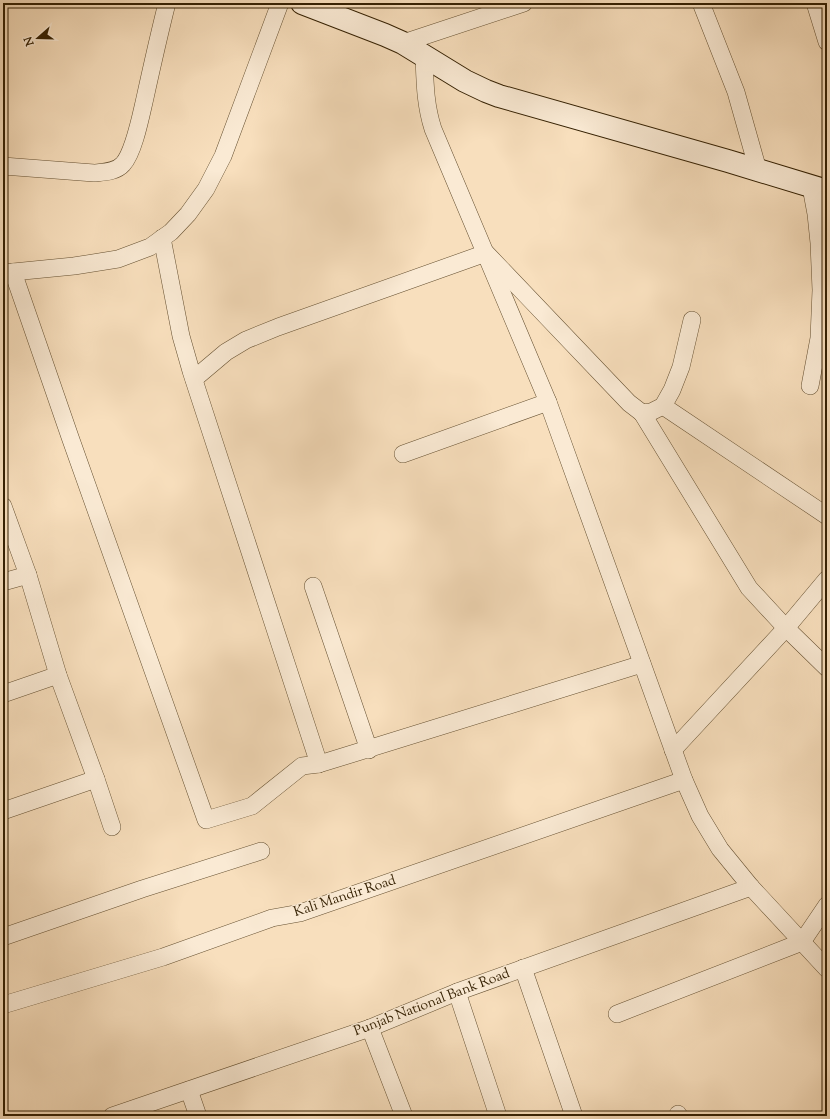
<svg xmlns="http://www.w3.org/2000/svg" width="830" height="1119" font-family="'Sorts Mill Goudy',serif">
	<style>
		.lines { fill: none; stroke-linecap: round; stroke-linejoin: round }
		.street-casing { stroke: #655031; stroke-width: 18 }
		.secondary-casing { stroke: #342002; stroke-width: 24 }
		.street { stroke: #faead4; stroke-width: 17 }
		.secondary { stroke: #faead4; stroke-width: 22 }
		.labels { text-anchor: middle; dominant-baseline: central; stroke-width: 3; stroke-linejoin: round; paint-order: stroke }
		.street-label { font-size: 14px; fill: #342002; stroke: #faead4 }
	</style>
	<rect width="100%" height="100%" fill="#f8dfbd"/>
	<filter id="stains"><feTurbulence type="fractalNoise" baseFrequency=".005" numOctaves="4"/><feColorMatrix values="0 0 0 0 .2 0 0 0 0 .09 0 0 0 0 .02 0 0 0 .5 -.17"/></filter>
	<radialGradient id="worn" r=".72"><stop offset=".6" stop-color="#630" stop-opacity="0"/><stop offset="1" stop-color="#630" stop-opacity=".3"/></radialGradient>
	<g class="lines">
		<defs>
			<g id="street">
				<polyline points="701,3 736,92 758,170"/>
				<polyline points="815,3 827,42"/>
				<polyline points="403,43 524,3"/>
				<path d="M 424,56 C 425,82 425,104 433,129 L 548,402 L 684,780 L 700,816 L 720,849 L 751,887 L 827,969"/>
				<path d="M 3,166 L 94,173 C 104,172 116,172 123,164 C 134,152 141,115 145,98 C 152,66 159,35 167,3"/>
				<polyline points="162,238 181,336 191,371 319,764"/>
				<polyline points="13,272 70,437 206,820 252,806 302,766 319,764 642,664"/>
				<polyline points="3,273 74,266 118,259 150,247 171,232 188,214 206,189 223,156 280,3"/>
				<polyline points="194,379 226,352 246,340 278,327 486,253 629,403 642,413 651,412 663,406 672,390 681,367 692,320"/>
				<polyline points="810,386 819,338 821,290 819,243 816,214 811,187"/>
				<polyline points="663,406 827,516"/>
				<polyline points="642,413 749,588 786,628 827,668"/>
				<polyline points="403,454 548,402"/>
				<polyline points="3,506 28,575 58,675 96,779 112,827"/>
				<polyline points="3,582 28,575"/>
				<polyline points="313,586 369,750"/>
				<polyline points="3,694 58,675"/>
				<polyline points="673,750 786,628 827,579"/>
				<polyline points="3,811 96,779"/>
				<polyline points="3,937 142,889 261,851"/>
				<polyline points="523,968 574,1116"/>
				<polyline points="457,992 498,1116"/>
				<polyline points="3,1005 163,957 272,918 300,913 684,780"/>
				<polyline points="617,1014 802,942 827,905"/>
				<polyline points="370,1028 404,1116"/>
				<polyline points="189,1090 198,1116"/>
				<polyline points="678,1114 679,1116"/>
				<polyline points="112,1116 370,1028 457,992 751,887"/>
			</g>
			<polyline id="secondary" points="302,3 385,35 403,43 465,81 486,91 499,96 728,161 827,191"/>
		</defs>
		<use href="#street" class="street-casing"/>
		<use href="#secondary" class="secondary-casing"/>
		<use href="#street" class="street"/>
		<use href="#secondary" class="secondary"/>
	</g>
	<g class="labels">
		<g class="street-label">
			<text transform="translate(345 897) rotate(-18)">Kali Mandir Road</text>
			<text transform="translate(432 1003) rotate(-21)">Punjab National Bank Road</text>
		</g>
	</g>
	<rect width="830" height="1119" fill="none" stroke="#f8dfbd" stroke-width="16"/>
	<rect x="4" y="4" width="822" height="1111" fill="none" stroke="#342002" stroke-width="2"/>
	<rect x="8" y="8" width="814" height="1103" fill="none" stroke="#342002"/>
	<g transform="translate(38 38) rotate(250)" stroke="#faead4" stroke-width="3" paint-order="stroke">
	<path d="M0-3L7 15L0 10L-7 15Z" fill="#342002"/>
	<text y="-6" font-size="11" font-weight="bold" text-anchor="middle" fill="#342002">N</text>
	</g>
	<rect width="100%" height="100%" filter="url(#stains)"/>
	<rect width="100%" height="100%" fill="url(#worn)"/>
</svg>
